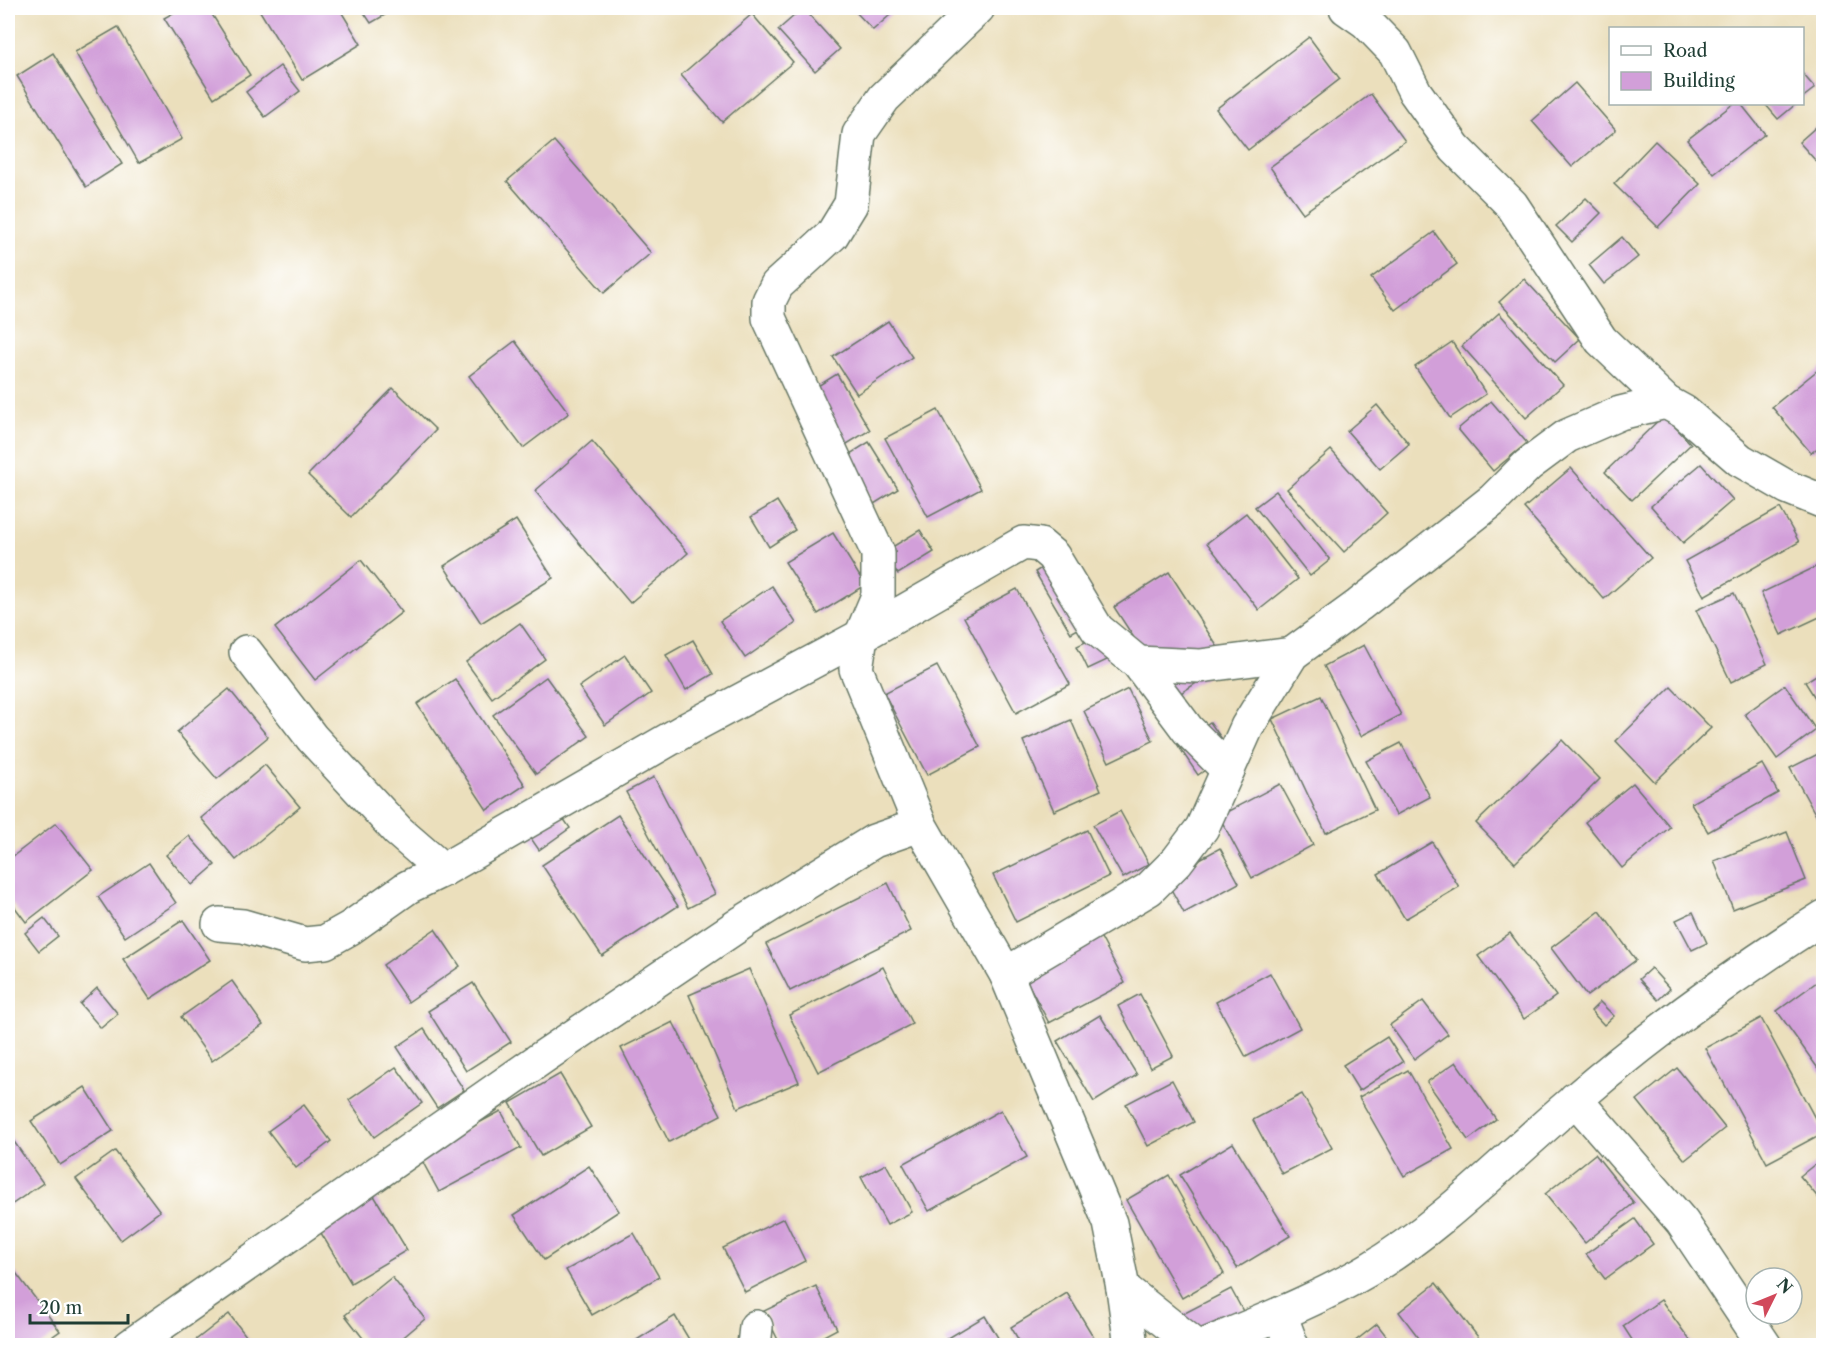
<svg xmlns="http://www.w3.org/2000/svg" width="1831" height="1353" font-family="'Libre Caslon Text',serif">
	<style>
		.building { fill: #d29fd9 }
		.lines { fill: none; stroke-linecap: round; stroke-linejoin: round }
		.street-casing { stroke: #667664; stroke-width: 36 }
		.street { stroke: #fff; stroke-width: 33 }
	</style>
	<rect width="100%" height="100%" fill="#fff"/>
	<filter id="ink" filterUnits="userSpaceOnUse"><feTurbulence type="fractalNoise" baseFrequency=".0167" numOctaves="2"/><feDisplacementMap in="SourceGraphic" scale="12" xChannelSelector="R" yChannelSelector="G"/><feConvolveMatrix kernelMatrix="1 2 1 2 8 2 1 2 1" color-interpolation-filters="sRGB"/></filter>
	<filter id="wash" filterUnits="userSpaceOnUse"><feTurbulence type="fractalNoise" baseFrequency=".008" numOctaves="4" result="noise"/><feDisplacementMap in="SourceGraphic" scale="24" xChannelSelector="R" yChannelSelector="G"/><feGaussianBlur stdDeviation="1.35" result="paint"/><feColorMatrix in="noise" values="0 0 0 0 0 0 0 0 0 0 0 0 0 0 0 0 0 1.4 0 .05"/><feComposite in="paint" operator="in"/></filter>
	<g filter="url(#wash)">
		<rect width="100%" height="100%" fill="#ebdfbc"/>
		<g id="blocks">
			<g class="building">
				<polygon points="182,8 208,8 250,75 214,98 164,18"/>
				<polygon points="258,8 339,8 361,44 302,80"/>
				<polygon points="361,8 397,8 371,23"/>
				<polygon points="803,8 840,49 815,71 778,30"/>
				<polygon points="852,8 898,8 873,30"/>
				<polygon points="752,14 793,62 722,122 681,75"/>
				<polygon points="118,27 182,139 139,163 75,52"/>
				<polygon points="1309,37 1340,79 1248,150 1216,109"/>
				<polygon points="53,53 122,164 86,187 17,76"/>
				<polygon points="280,66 300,91 265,117 246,92"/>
				<polygon points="1802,73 1815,88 1802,98"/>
				<polygon points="1575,83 1616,130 1572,167 1532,121"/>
				<polygon points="1371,94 1405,141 1303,213 1270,167"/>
				<polygon points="1733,104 1741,104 1765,134 1714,174 1687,140"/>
				<polygon points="1765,104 1796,104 1778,119"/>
				<polygon points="1824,120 1824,170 1799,142"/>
				<polygon points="554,141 651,253 604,293 507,181"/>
				<polygon points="1655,141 1700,184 1658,227 1614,184"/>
				<polygon points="1586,198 1601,213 1572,242 1556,226"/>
				<polygon points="1434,232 1457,264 1395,310 1371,278"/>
				<polygon points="1622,237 1638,257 1604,284 1589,265"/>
				<polygon points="1524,279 1580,339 1555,362 1499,302"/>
				<polygon points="1499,313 1563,385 1526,418 1462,346"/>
				<polygon points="888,321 912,357 857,394 833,357"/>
				<polygon points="515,341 569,413 523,448 469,376"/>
				<polygon points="1452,342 1486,394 1450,418 1415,367"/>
				<polygon points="1824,365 1824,443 1811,453 1772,407"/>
				<polygon points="837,374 870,430 842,447 808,392"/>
				<polygon points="393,388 436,430 351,517 308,475"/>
				<polygon points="1491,401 1527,443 1493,471 1458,429"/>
				<polygon points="1377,405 1409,444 1380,469 1347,431"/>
				<polygon points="938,410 981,489 928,517 885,438"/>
				<polygon points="1664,415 1691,444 1632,500 1605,472"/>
				<polygon points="592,441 688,553 630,603 535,491"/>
				<polygon points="869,442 898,489 874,504 845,457"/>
				<polygon points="1331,450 1387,513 1344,552 1287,489"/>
				<polygon points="1701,464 1733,500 1683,543 1651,506"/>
				<polygon points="1571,468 1651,558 1604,599 1524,508"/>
				<polygon points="1276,491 1330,560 1310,576 1255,507"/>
				<polygon points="777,501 795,530 769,547 751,517"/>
				<polygon points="1780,508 1799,542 1704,596 1685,561"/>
				<polygon points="1246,513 1298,579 1259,610 1207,543"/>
				<polygon points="516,520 553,578 481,623 444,566"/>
				<polygon points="920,530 934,552 898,574 884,552"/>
				<polygon points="833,533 865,585 818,614 785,562"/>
				<polygon points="1067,552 1104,614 1071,633 1035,572"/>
				<polygon points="361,560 402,612 315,680 275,628"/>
				<polygon points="1824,563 1824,615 1781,635 1761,593"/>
				<polygon points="1169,572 1228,663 1173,698 1114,607"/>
				<polygon points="772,586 796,623 745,658 720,621"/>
				<polygon points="1017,589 1070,684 1016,713 964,617"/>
				<polygon points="1734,593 1767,664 1731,682 1696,610"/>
				<polygon points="520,623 545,659 492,698 466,662"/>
				<polygon points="1110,630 1122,653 1088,669 1077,646"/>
				<polygon points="693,640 713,674 686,690 666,655"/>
				<polygon points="1364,645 1401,715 1361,736 1324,666"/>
				<polygon points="625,655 651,693 605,725 579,687"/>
				<polygon points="937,666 980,747 927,775 884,693"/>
				<polygon points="1824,670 1824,712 1805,682"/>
				<polygon points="546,677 589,736 536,774 493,715"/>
				<polygon points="455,679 525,785 487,810 417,704"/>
				<polygon points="1785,685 1816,730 1777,759 1745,714"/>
				<polygon points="1671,687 1711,728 1655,782 1616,741"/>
				<polygon points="229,689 268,737 217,779 177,732"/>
				<polygon points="1128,689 1153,741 1109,762 1084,711"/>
				<polygon points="1321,696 1375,810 1326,833 1272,719"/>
				<polygon points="1071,720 1101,790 1054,811 1023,741"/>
				<polygon points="1210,722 1231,752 1198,775 1177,744"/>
				<polygon points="1562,740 1600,779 1515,863 1476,823"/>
				<polygon points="1401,743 1430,797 1396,815 1366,761"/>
				<polygon points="1824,751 1824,830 1790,768"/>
				<polygon points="1762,764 1778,793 1708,832 1691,803"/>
				<polygon points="265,765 300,807 236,860 201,818"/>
				<polygon points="654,777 715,894 688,908 626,792"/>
				<polygon points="1633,783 1670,827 1622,868 1585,822"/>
				<polygon points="1280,784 1313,845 1252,878 1219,816"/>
				<polygon points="1120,811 1149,864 1123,878 1093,825"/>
				<polygon points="561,815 570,828 539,850 530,837"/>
				<polygon points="618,815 678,906 602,956 542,865"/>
				<polygon points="56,823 93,870 26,922 8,898 8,860"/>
				<polygon points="1087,830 1109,876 1016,922 993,875"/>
				<polygon points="1787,832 1806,880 1733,909 1714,861"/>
				<polygon points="189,836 215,865 192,885 166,855"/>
				<polygon points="1432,842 1459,887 1405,919 1378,874"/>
				<polygon points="1220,848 1239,883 1184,913 1165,878"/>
				<polygon points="149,863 176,903 125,937 98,897"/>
				<polygon points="888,883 911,931 790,991 766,944"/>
				<polygon points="1600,911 1636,960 1587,996 1551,948"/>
				<polygon points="1693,912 1707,943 1692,950 1676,920"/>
				<polygon points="44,918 58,936 39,951 25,933"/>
				<polygon points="183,920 210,960 150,999 123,959"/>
				<polygon points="435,929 460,966 408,1002 383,965"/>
				<polygon points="1510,933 1556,996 1524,1019 1478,956"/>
				<polygon points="1099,934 1125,983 1049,1023 1023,974"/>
				<polygon points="883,967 912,1024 818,1072 789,1015"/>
				<polygon points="1651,968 1670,989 1658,1000 1639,979"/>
				<polygon points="749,969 799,1082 738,1108 689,995"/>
				<polygon points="1270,973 1300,1028 1246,1057 1216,1002"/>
				<polygon points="1821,979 1824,983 1824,1073 1822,1074 1777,1011"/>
				<polygon points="232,981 263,1025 212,1061 181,1017"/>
				<polygon points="473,983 511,1042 466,1071 428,1011"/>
				<polygon points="97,988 118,1014 101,1028 80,1004"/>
				<polygon points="1140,994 1173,1056 1150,1068 1118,1006"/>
				<polygon points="1423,1001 1448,1034 1414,1059 1390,1025"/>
				<polygon points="1600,1002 1614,1016 1604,1025 1591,1011"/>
				<polygon points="1100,1015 1137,1075 1094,1102 1057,1041"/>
				<polygon points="1761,1018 1823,1133 1767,1163 1705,1048"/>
				<polygon points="673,1022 721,1115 669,1142 621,1048"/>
				<polygon points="424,1029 464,1090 437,1108 397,1047"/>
				<polygon points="1387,1037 1403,1062 1359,1091 1343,1065"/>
				<polygon points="1456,1062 1496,1119 1468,1140 1427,1082"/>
				<polygon points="396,1067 422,1103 374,1137 349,1100"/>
				<polygon points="1677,1068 1725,1128 1685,1160 1637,1100"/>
				<polygon points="1408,1070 1453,1149 1404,1176 1359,1097"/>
				<polygon points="560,1074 591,1127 541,1156 510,1103"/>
				<polygon points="1172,1080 1194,1122 1148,1146 1126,1104"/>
				<polygon points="85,1087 113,1131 60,1165 31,1121"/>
				<polygon points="1302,1094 1332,1148 1282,1174 1253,1120"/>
				<polygon points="304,1105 331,1141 296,1168 268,1131"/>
				<polygon points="1001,1110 1027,1157 929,1211 903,1164"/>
				<polygon points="501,1111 521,1148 439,1192 419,1155"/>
				<polygon points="10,1136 43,1183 8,1207 8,1138"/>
				<polygon points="1233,1143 1290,1236 1237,1268 1180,1175"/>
				<polygon points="115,1151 160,1211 121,1240 76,1179"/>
				<polygon points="1595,1154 1634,1203 1585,1243 1545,1194"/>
				<polygon points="1824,1157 1824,1199 1821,1201 1800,1176"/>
				<polygon points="886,1164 912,1212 887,1225 861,1177"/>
				<polygon points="589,1166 619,1211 544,1260 514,1215"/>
				<polygon points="1169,1175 1224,1274 1182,1298 1126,1200"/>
				<polygon points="370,1189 407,1250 351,1283 315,1223"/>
				<polygon points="784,1218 805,1261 745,1292 723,1248"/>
				<polygon points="1635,1219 1653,1244 1605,1279 1586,1254"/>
				<polygon points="634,1233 659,1277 592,1315 566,1270"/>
				<polygon points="13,1269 60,1331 39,1346 8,1346 8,1273"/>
				<polygon points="392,1277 425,1319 393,1346 369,1346 345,1315"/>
				<polygon points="1436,1283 1485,1346 1425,1346 1399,1312"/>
				<polygon points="816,1286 837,1329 805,1346 781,1346 764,1311"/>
				<polygon points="1231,1289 1245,1315 1193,1343 1179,1316"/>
				<polygon points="1067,1293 1099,1346 1022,1346 1011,1327"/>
				<polygon points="1661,1300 1694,1346 1636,1346 1623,1326"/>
				<polygon points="229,1314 254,1346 188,1346"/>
				<polygon points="675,1316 693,1346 627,1346"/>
				<polygon points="985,1316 1003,1346 949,1346 945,1340"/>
				<polygon points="1377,1324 1394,1346 1349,1346"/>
			</g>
		</g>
	</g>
	<g filter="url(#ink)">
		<use href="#blocks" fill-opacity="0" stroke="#667664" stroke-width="1.5"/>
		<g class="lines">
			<defs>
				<g id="street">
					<polyline points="978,8 884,98 859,134 851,204 832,235 777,285 769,301 769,318 878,553 878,596 861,636 856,669 920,825 1006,974 1110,1223 1123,1288 1131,1346"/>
					<polyline points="1346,8 1366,22 1395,52 1415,92 1455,148 1512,205 1601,340 1666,402 1684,412 1740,460 1787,487 1824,502"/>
					<polyline points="246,652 312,738 398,831 443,870"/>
					<polyline points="1138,663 1200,666 1292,654"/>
					<polyline points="219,924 243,926 305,944 325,942 350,928 408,887 443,870 687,729 861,636 1023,543 1040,545 1053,556 1097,629 1138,663 1188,730 1228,770"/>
					<polyline points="1006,974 1149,889 1177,861 1202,828 1247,727 1292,654 1359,605 1493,500 1528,465 1567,436 1620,413 1666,402"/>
					<polyline points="1575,1099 1682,1222 1765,1346"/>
					<polyline points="1123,1288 1196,1346"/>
					<polyline points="1280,1314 1292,1346"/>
					<polyline points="130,1346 543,1057 743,922 874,841 920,825"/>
					<polyline points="754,1346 756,1327"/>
					<path d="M 1203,1346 C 1258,1323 1317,1300 1368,1270 C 1445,1224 1507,1157 1575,1100 C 1653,1033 1737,972 1824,917"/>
				</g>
			</defs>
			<use href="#street" class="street-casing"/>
			<use href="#street" class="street"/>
		</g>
	</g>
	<rect width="1831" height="1353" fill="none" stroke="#fff" stroke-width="30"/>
	<rect x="1609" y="27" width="195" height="78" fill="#ffffff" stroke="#a5b1ae" stroke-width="1.5"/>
	<rect x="1621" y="46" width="30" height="9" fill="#ffffff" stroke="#a5b1ae" stroke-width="1.5"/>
	<text x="1663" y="57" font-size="18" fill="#1f3d34">Road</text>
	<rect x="1621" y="72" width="30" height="18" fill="#d29fd9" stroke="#a5b1ae" stroke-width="1.5"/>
	<text x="1663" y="87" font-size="18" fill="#1f3d34">Building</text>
	<g transform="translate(1774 1296) rotate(47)"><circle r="28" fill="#ffffff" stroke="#a5b1ae" stroke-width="1.5"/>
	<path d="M0-4.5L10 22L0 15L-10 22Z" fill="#d1495b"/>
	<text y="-9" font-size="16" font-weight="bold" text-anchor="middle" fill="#1f3d34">N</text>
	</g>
	<path d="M30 1314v9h98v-9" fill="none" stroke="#1f3d34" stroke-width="3"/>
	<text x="39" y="1314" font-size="18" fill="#1f3d34" stroke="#ffffff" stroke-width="4.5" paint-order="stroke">20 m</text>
</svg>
